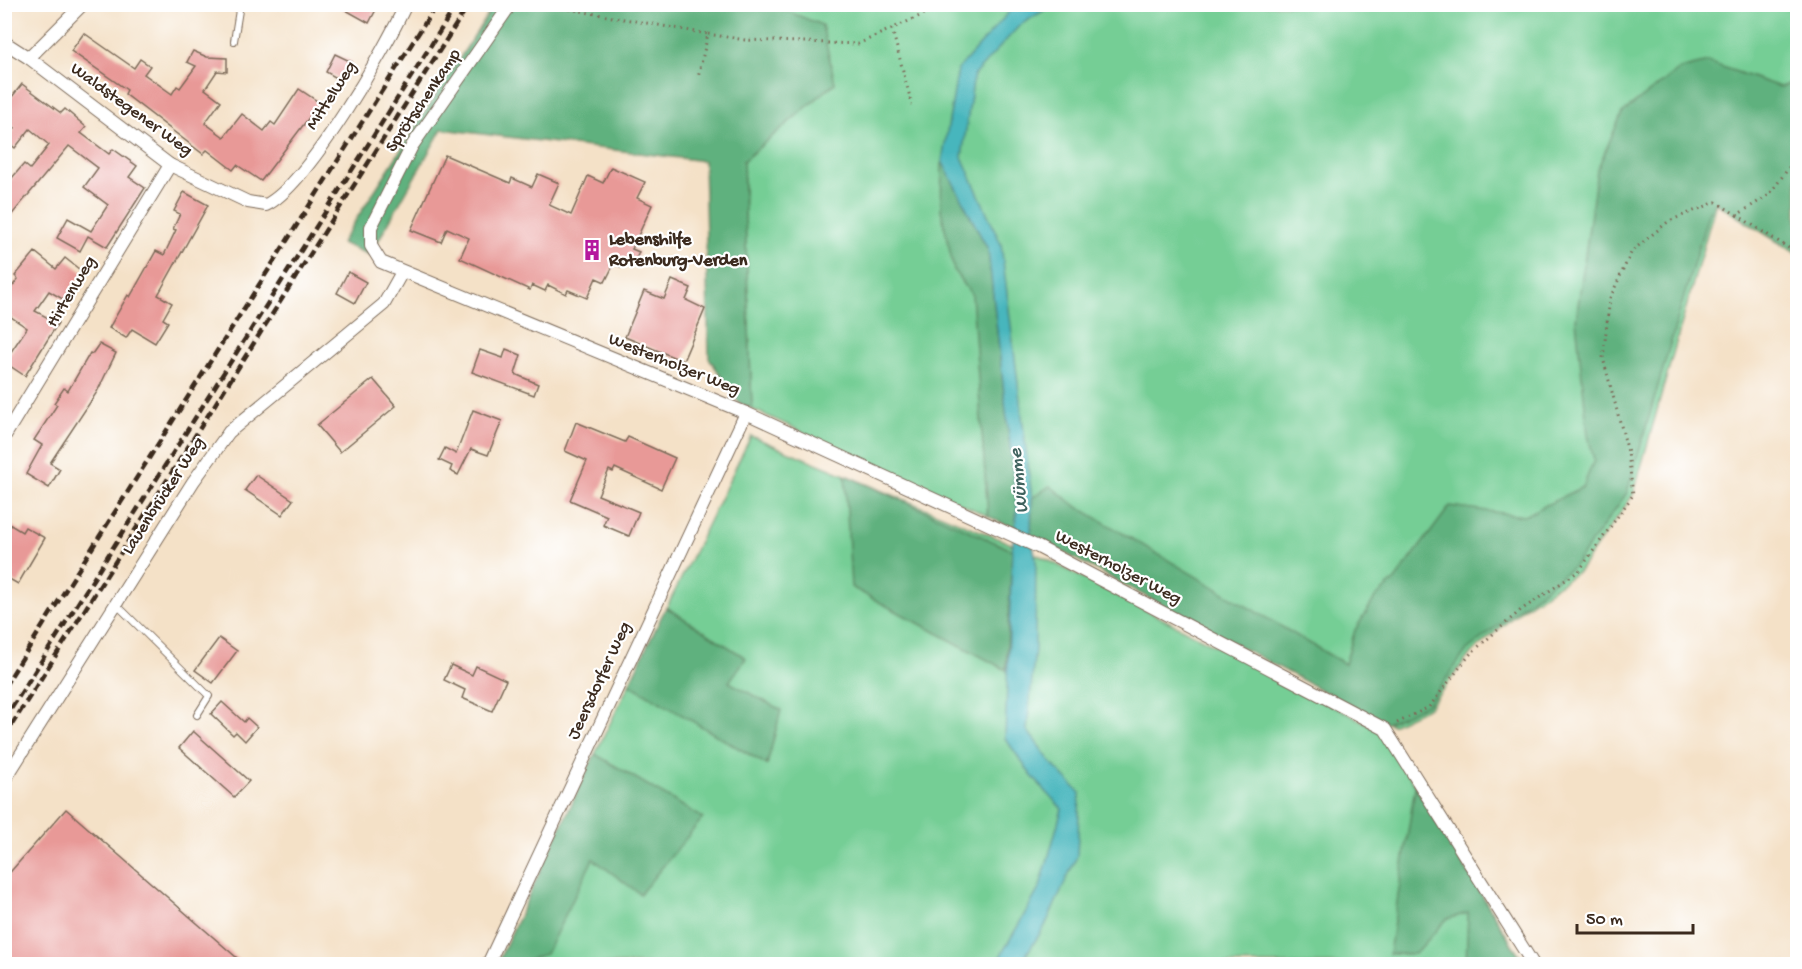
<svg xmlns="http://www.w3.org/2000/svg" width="1802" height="969" font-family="'Gochi Hand',sans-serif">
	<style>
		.green { fill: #74ce95; stroke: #587c5a; stroke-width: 1.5 }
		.forest { fill: #5fb17e; stroke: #4d6e4e; stroke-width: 1.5 }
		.water { fill: #46b6bd; stroke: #40706e; stroke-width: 1.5 }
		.building { fill: #e89997 }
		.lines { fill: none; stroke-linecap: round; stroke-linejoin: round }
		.lane-casing { stroke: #7c6a59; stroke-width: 8 }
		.street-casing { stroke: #7c6a59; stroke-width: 14 }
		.path { stroke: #7c6a59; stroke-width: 3; stroke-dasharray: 1.5 4.5; stroke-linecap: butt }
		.lane { stroke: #fff; stroke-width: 6 }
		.street { stroke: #fff; stroke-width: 12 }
		.rail { stroke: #3b2a1e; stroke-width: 4.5; stroke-dasharray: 9 4.5; stroke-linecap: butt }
		.labels { text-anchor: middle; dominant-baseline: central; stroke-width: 4.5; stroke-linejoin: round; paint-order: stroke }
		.street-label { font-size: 18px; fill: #3b2a1e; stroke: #fff }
		.poi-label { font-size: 18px; font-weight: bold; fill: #3b2a1e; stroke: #fff; text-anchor: start }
		.water-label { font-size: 20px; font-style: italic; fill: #3f625e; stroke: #fff }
	</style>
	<rect width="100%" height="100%" fill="#fff"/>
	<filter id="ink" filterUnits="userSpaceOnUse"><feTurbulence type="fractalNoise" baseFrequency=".0167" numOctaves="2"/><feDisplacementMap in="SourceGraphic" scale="12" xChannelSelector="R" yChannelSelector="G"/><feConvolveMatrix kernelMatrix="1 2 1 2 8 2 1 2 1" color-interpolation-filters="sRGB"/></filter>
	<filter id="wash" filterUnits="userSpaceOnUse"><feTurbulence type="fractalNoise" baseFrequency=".008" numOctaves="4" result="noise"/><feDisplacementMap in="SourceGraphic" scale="24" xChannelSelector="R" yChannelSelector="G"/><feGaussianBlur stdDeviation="1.35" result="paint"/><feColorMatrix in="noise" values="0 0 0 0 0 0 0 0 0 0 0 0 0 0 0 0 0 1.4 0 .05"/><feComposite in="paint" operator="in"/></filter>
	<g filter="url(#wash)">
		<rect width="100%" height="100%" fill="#f4e1c7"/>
		<g class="green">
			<polygon points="772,5 1797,5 1797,82 1780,87 1716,202 1633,495 1579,571 1521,610 1471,653 1429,707 1392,725 1045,538 987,511 988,516 752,409 743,161 835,83"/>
			<polygon points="751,436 1040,556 1382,731 1524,964 497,964 595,754"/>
		</g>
		<g class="forest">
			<polygon points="494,5 772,5 822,25 835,83 743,161 752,409 739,403 709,358 704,161 442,129 370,255 341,243"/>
			<polygon points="1708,62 1780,87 1797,82 1797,254 1716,203 1709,211 1627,493 1576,564 1467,650 1428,704 1385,724 1031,535 1032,498 1050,486 1076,506 1345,664 1355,630 1375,598 1395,580 1450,506 1524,516 1583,487 1594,460 1588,435 1576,320 1597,170 1622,113 1680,69"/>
			<polygon points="942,161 988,250 1017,509 1017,530 988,516 972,295 954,271 941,210"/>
			<polygon points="845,475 1012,550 1006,670 851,587"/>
			<polygon points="666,607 746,658 729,682 781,710 767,765 629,684"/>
			<polygon points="595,754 703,818 640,894 593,859 546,954 514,964 497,964"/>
			<polygon points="1415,787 1524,964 1466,964 1468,913 1447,919 1415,954 1389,954"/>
		</g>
		<polygon class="water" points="1020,5 1053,5 1020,25 974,75 962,157 1001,244 1032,498 1031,535 1036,559 1035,649 1027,730 1053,765 1080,793 1077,856 1045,926 1020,964 996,964 1040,887 1062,809 1031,775 1005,738 1012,550 1017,509 988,250 942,161 958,69 1010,11"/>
		<g id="blocks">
			<g class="building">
				<polygon points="335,4 379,4 369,23"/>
				<polygon points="84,33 134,68 140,59 150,66 144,74 172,94 177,86 180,88 196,66 187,62 193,51 207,57 227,58 227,72 217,71 205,89 221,101 205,123 224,137 242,114 264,131 271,122 275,125 299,89 320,103 261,181 237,165 233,170 207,150 203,154 125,94 127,90 71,51"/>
				<polygon points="335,54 352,62 342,81 326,72"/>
				<polygon points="22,84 61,113 65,109 86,127 81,133 109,154 113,149 137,166 129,177 145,188 107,247 88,236 80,251 57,238 68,218 91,231 108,205 84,187 98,168 69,146 4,224 4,187 24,164 30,169 49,145 30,129 15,148 5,140 15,128 4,120 4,107"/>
				<polygon points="445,155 510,183 512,178 532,187 538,174 559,183 549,205 571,215 588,176 603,183 611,167 645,182 637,198 652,205 632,249 639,252 633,266 624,262 621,267 614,264 605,282 596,278 587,298 568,290 566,294 548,285 545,291 532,285 530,290 460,258 469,238 447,228 441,242 411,230"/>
				<polygon points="184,192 208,205 158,295 172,303 163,319 168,322 155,343 132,329 126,338 109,328 128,295 130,297 156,251 164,255 176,230 173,229 180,214 174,211"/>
				<polygon points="35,252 56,269 65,258 84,273 70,290 72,291 66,301 49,291 35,311 58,323 25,376 4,362 27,328 4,312 4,297 18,279 15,276"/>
				<polygon points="348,272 366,282 355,303 337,293"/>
				<polygon points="672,280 691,288 686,300 705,309 683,361 625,337 644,291 664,299"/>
				<polygon points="99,344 116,353 97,392 50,463 60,469 49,488 26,474 42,445 34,440 57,405 54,403 64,388 68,391 90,353 92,354"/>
				<polygon points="506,349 521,355 515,374 538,384 534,395 472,372 480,350 503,358"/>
				<polygon points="373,379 396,406 340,452 317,425"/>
				<polygon points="473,410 502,421 488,455 471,449 458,475 450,471 452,466 439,460 445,448 456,454"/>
				<polygon points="576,422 625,442 628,437 675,458 661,489 615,468 613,472 609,470 598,495 639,512 629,536 603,525 607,516 570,500 587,461 565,451"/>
				<polygon points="256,475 293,500 282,515 245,490"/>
				<polygon points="4,521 22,532 25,527 45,538 18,584 4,576"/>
				<polygon points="219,638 237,651 213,683 195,670"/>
				<polygon points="451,665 472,675 476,666 506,680 492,711 462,698 465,690 444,680"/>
				<polygon points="222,702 244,722 247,718 257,727 245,741 236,732 233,735 211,714"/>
				<polygon points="193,731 249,781 234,797 179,748"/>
				<polygon points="66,809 244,964 4,964 4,879"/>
			</g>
		</g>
	</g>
	<g filter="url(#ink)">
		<use href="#blocks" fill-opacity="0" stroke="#7c6a59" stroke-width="1.5"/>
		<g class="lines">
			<defs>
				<g id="lane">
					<polyline points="234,41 240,4"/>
					<polyline points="116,604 209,696 197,715"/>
				</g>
				<g id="street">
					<polyline points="511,4 412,146 371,227 371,246 381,262 746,413 1038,547 1385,729 1533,964"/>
					<path d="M 4,42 L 29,58 L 170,165 L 248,202 L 266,205 C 308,184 385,50 406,4"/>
					<polyline points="29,58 83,4"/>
					<polyline points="4,437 170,165"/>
					<polyline points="4,781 193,482 229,432 384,304 402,272"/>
					<polyline points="488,964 746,413"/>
				</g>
			</defs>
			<use href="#lane" class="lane-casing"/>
			<use href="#street" class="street-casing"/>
			<g class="path">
				<polyline points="540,4 708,34 698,77"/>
				<polyline points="892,29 912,105"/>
				<polyline points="708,34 745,40 858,44 946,4"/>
				<polyline points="1737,215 1798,254"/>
				<polyline points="1397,723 1429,707 1471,653 1521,610 1579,571 1633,495 1628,452 1603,358 1610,298 1632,251 1669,221 1716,202 1737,215 1769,195 1798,155"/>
			</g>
			<use href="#lane" class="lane"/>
			<use href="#street" class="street"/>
			<g class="rail">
				<polyline points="4,687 437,4"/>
				<polyline points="4,720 457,4"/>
				<polyline points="4,737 469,4"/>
			</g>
		</g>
	</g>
	<defs>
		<symbol id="building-bare" viewBox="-9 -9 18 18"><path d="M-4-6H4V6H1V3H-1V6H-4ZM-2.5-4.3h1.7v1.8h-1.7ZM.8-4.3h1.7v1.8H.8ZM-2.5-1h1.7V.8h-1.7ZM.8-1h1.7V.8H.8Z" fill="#b5179e" stroke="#fff" stroke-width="2.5" paint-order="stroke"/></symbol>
	</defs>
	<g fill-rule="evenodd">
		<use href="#building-bare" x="577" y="235" width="30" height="30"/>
	</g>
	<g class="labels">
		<g class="street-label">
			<text transform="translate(332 96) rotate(-57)">Mittelweg</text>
			<text transform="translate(424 101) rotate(-56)">Sprötschenkamp</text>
			<text transform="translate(131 110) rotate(36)">Waldstegener Weg</text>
			<text transform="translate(72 292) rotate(-59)">Hirtenweg</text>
			<text transform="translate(674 365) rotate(22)">Westerholzer Weg</text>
			<text transform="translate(164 496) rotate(-57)">Lauenbrücker Weg</text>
			<text transform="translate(1118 568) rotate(28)">Westerholzer Weg</text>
			<text transform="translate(600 681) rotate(-65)">Jeersdorfer Weg</text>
		</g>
		<g class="poi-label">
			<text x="609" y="240">Lebenshilfe<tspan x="609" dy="21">Rotenburg-Verden</tspan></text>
		</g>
		<g class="water-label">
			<text transform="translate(1020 481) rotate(-96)">Wümme</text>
		</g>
	</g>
	<rect width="1802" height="969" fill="none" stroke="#fff" stroke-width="24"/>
	<path d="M1577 924v9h116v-9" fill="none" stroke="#3b2a1e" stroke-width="3"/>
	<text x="1586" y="924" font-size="18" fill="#3b2a1e" stroke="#ffffff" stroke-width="4.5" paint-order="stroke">50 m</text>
</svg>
